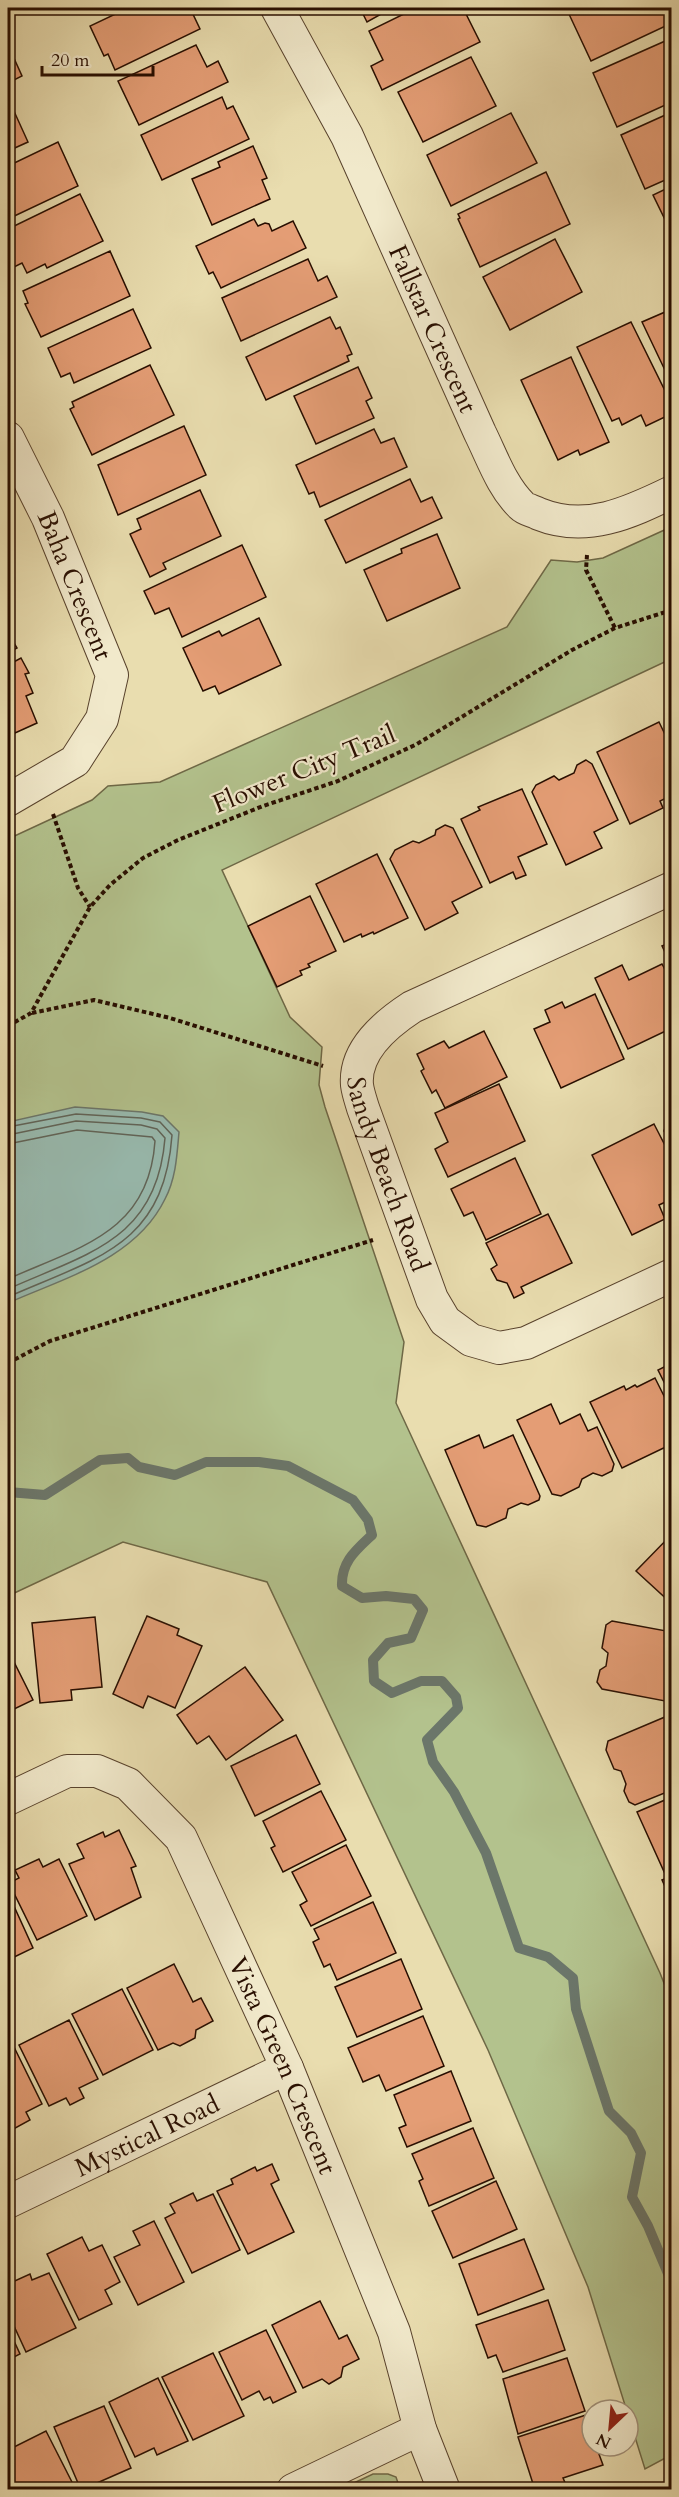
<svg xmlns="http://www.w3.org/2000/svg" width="679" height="2497" font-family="Cardo,serif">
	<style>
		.green { fill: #b3c28d; stroke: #6e6846; stroke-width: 1.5 }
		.water { fill: #98bbb0; stroke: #6b766a; stroke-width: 1.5 }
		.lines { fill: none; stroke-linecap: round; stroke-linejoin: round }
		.shore { stroke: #606458; stroke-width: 1.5 }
		.stream { stroke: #6b766a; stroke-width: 10 }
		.building { fill: #e49d75; stroke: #280e00; stroke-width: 1.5 }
		.street-casing { stroke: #58422c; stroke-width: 34 }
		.path { stroke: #280e00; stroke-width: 4; stroke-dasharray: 4.5 3; stroke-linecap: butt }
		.street { stroke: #f1e9cb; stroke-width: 32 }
		.labels { text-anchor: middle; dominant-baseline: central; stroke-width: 4.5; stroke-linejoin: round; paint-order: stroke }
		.street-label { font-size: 26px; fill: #280e00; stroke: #f1e9cb }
	</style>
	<rect width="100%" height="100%" fill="#e9ddaf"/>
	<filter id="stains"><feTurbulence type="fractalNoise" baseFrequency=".00333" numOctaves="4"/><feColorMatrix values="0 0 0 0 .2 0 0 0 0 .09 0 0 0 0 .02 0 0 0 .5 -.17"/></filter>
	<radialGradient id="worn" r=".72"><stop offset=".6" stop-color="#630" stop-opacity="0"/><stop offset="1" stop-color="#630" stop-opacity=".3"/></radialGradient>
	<g class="green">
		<polygon points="671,527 671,659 222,870 290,1017 322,1047 319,1085 325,1107 404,1342 396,1403 660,1973 671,2001 671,2455 645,2469 588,2287 488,2050 267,1582 123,1542 8,1596 8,839 92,800 108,786 160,782 507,627 551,560 577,562 603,558"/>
		<polygon points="373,2474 388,2474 396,2477 400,2489 341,2489"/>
	</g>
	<path class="water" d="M 75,1107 L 142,1112 L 163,1116 L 179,1132 C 177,1155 176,1178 165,1199 C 136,1259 64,1278 8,1303 L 8,1122 Z"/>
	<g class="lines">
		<g class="shore">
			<path d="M 8,1127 L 76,1114 L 141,1118 L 160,1122 L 172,1135 C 164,1246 96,1258 8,1297"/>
			<path d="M 8,1135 L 76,1121 L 141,1125 L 157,1129 L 165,1138 C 157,1240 88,1253 8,1289"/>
			<path d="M 8,1144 L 77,1130 L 152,1137 L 155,1141 C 149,1233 79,1247 8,1279"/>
		</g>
		<path class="stream" d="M 8,1492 L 45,1495 L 100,1460 L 128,1458 L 139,1467 L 175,1475 L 206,1462 L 259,1462 L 288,1466 L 353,1500 L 368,1520 L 372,1535 C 356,1550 341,1562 342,1586 L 362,1598 L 386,1596 L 414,1599 L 423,1610 L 411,1638 L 388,1643 L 373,1660 L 374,1681 L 392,1693 L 421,1681 L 442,1681 L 456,1697 L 458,1708 L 427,1740 L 433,1762 L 454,1792 L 486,1853 L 519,1948 L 548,1957 L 573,1978 L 576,2009 L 609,2111 L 631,2133 L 641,2153 L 632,2197 L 648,2226 L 672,2283"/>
	</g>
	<g class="building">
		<polygon points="128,8 166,8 167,10 172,8 190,8 200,29 115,70 108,54 104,56 90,26"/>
		<polygon points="360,8 392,8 367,22"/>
		<polygon points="416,8 463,8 480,42 382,90 371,66 383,60 369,31"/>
		<polygon points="578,8 672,8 672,23 591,61 568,12"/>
		<polygon points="672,38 672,102 617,127 593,73"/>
		<polygon points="8,45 22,76 8,83"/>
		<polygon points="196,45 207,67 218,61 228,82 139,125 118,81"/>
		<polygon points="471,57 496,106 423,142 398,92"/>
		<polygon points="222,97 227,109 233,106 249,139 162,180 141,135"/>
		<polygon points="8,98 28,142 8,151"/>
		<polygon points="672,112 672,177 645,189 621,135"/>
		<polygon points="511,113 537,163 451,206 427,155"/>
		<polygon points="58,142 78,186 8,219 8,166"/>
		<polygon points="253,146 267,178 262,180 270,199 212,225 192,179 220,167 218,162"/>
		<polygon points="546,172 570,224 480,267 458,219 460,218 458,214"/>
		<polygon points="672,186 672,234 653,195"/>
		<polygon points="80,194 103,241 47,268 45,264 27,273 22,263 10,269 8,264 8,229"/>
		<polygon points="254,219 258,226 265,223 269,224 272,231 293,221 306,248 221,288 213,272 209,274 196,246"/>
		<polygon points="555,239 582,292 510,330 483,277"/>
		<polygon points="110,251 130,296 41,337 25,304 28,303 23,291"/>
		<polygon points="308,259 318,281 327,276 337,297 241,341 222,298"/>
		<polygon points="133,309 151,348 74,383 70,373 61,377 48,348"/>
		<polygon points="672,309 672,385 642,322"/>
		<polygon points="330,317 336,329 340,327 352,354 347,356 349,361 266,400 246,357"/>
		<polygon points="631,322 672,405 672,410 665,413 667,416 646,426 641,415 622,425 619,418 612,421 577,347"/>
		<polygon points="571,357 609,442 580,455 578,450 558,460 521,380"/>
		<polygon points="150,365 174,415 92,455 70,409 74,407 72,402"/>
		<polygon points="358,367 372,398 366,401 374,418 316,444 294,396"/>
		<polygon points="184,426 206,475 118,515 98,465"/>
		<polygon points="374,429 381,443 394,438 407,467 320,507 314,492 309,494 296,465"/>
		<polygon points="410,479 421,502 432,497 442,518 346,563 325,520"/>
		<polygon points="200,490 221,536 163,563 166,569 150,577 130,534 141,529 137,519"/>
		<polygon points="437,534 460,588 387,621 364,570 402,553 401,549"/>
		<polygon points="242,545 266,597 182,637 169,608 155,614 144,591"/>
		<polygon points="259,618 281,665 219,694 215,686 203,691 183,648 219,631 222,636"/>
		<polygon points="8,633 17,648 8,653"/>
		<polygon points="21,658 29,673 25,674 33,693 26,696 37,723 15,733 13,729 8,731 8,665"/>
		<polygon points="659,722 672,749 672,795 660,801 663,808 630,824 597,752"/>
		<polygon points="586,760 592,764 618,820 594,832 602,848 566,865 532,792 536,785 554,776 559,780 574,773 577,765"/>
		<polygon points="522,789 547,844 518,857 526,875 516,879 513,872 490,883 461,819 480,810 478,807"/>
		<polygon points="445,825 453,828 482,887 452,902 458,913 425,930 390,859 395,850 413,841 419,843 435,835 436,830"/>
		<polygon points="377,854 408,918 374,934 373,932 362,937 361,934 344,942 316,884"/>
		<polygon points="310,896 336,951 308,964 310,967 300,971 302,975 277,987 248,926"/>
		<polygon points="672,942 672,967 662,946"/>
		<polygon points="662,964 672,983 672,1028 628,1049 595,978 622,965 629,980"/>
		<polygon points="595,994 624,1059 561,1088 534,1029 550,1022 545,1010 562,1002 565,1008"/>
		<polygon points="484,1031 507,1077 445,1108 436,1090 432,1093 421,1071 424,1069 417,1054 444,1041 449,1048"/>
		<polygon points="499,1084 525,1141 448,1177 435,1149 448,1142 435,1113"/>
		<polygon points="672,1120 672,1147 664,1131 667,1122"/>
		<polygon points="654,1124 672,1159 672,1199 659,1205 665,1219 632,1235 592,1155"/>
		<polygon points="515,1158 541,1214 486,1240 473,1212 464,1216 451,1189"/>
		<polygon points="548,1214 572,1263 521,1287 524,1293 514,1298 507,1283 497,1280 491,1269 497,1265 486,1243"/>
		<polygon points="672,1363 672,1398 658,1370"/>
		<polygon points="655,1378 672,1412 672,1444 622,1468 590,1402 624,1386 626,1390 635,1385 637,1387"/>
		<polygon points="551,1404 560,1424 580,1414 588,1431 597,1427 614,1464 612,1471 602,1476 593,1473 582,1479 579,1487 561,1496 552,1494 517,1420"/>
		<polygon points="479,1435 484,1448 513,1435 540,1496 539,1500 528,1505 521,1503 508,1509 506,1518 486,1527 477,1525 445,1450"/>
		<polygon points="672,1534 672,1604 636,1571"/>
		<polygon points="147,1616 179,1629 177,1635 202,1646 175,1708 148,1696 143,1708 113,1694"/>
		<polygon points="95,1617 102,1687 71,1690 72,1700 40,1703 32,1623"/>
		<polygon points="612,1621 672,1632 672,1670 665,1701 602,1689 597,1682 600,1670 606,1666 608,1653 602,1648 606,1625"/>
		<polygon points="8,1661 9,1664 14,1662 33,1700 10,1711 8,1707"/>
		<polygon points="245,1667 283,1720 226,1760 209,1736 197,1744 177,1715"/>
		<polygon points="672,1714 672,1790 635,1805 629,1802 624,1791 626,1784 621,1771 614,1769 606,1750 608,1741"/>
		<polygon points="296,1735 320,1784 255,1816 231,1766"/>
		<polygon points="321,1791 346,1840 283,1872 271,1848 275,1846 263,1821"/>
		<polygon points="672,1797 672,1874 666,1876 637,1812"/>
		<polygon points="119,1830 136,1866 131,1868 141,1897 95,1920 69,1864 84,1858 77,1844 103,1832 105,1837"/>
		<polygon points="346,1845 371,1896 311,1926 300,1905 307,1901 292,1872"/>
		<polygon points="39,1859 43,1867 59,1859 87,1916 37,1940 9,1883 19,1878 15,1870"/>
		<polygon points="672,1876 672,1902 662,1880"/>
		<polygon points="8,1893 33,1948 8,1960"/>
		<polygon points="373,1902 396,1953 337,1980 330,1964 324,1967 313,1942 319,1939 314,1929"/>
		<polygon points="401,1959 422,2009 357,2037 335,1987"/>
		<polygon points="174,1964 193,2002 201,1998 213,2021 196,2030 195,2038 180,2046 173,2043 158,2050 127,1988"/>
		<polygon points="122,1989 153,2050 103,2075 72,2014"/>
		<polygon points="423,2016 444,2066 386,2091 379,2075 363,2082 348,2048"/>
		<polygon points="69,2020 98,2079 79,2088 84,2098 70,2105 66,2098 49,2106 19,2045"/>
		<polygon points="14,2047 42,2104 26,2112 30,2120 8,2132 8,2050"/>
		<polygon points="451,2071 471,2121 407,2147 399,2128 406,2125 394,2095"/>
		<polygon points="473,2128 494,2178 429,2206 419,2181 423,2179 412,2154"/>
		<polygon points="272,2164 279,2180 271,2184 294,2232 248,2254 217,2191 233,2184 231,2179 255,2167 257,2171"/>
		<polygon points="496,2181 517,2229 453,2258 432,2211"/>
		<polygon points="193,2193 197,2201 213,2194 240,2250 192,2273 165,2218 175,2213 170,2204"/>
		<polygon points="154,2221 184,2282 138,2305 114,2257 140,2245 133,2231"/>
		<polygon points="82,2237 89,2251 102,2245 120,2282 105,2290 112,2304 79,2320 47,2254"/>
		<polygon points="524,2239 544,2289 478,2315 459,2264"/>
		<polygon points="49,2273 76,2328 26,2352 8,2313 8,2284 30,2274 32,2280"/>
		<polygon points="548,2300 565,2350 503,2372 496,2355 488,2358 476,2325"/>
		<polygon points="320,2301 339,2339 347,2335 359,2359 343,2367 341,2377 329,2384 322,2379 303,2388 272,2325"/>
		<polygon points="8,2328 20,2354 8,2360"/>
		<polygon points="266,2330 296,2392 273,2403 270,2397 264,2400 259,2391 242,2400 219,2352"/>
		<polygon points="213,2353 244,2416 193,2440 162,2377"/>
		<polygon points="567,2358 585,2411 518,2434 503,2379"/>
		<polygon points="158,2378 188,2441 157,2455 154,2448 135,2457 109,2402"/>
		<polygon points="104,2406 131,2468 81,2490 54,2427"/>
		<polygon points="586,2415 592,2433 592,2446 596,2446 603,2465 563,2478 567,2487 558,2490 535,2490 518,2437"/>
		<polygon points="46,2431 76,2490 16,2490 8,2473 8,2450"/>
	</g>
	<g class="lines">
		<defs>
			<g id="street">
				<path id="s1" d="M 277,8 L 347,136 L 480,433 C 492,457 502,487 522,506 C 526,510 534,511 539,514 C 586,533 629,513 672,492"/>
				<path id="s2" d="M 8,438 L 48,518 L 112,675 L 102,719 L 75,761 L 8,800"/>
				<path id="s3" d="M 672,888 L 412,1007 C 386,1024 354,1050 357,1085 C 358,1093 361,1101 363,1108 L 432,1299 L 445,1321 L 471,1340 L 499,1348 L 526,1343 L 672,1275"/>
				<path id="s4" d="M 8,1799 L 67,1771 L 97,1771 L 128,1784 L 181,1838 L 287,2068 L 394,2332 L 420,2429 L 444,2490"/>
				<path id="s5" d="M 8,2202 L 287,2068"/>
				<polyline points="293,2490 420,2429"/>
			</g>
		</defs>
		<use href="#street" class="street-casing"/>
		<g class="path">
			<polyline points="587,555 586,570 615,628"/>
			<polyline points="53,814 78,888 90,907"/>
			<polyline points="32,1013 94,1000 170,1018 323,1066"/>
			<polyline points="8,1026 31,1013 90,907 110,885 143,858 178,840 263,806 338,781 417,744 572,650 615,628 672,610"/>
			<polyline points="8,1363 50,1341 373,1240"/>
		</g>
		<use href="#street" class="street"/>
	</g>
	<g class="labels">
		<g class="street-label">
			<text stroke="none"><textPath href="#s1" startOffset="357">Fallstar Crescent</textPath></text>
			<text stroke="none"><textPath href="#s2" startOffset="162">Baha Crescent</textPath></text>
			<text transform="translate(304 769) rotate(-22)">Flower City Trail</text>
			<text stroke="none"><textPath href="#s3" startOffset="480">Sandy Beach Road</textPath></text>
			<text stroke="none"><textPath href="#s4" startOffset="454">Vista Green Crescent</textPath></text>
			<text stroke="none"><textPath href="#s5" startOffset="154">Mystical Road</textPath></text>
		</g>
	</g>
	<rect width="679" height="2497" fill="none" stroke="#e9ddaf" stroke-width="30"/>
	<rect x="9" y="9" width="661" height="2479" fill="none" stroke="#280e00" stroke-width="3"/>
	<rect x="15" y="15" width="649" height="2467" fill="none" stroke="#280e00" stroke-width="1.5"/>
	<g transform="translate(610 2428) rotate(206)"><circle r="28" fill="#f1e9cb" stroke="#a1917a" stroke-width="1.5"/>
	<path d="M0-4.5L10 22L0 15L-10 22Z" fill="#8f2418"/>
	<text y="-9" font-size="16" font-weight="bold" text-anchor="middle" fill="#280e00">N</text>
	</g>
	<path d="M42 66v9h111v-9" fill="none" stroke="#280e00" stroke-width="3"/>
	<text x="51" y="66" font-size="18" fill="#280e00" stroke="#f1e9cb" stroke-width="4.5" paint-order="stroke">20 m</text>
	<rect width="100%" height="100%" filter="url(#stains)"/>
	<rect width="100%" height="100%" fill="url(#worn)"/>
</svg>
